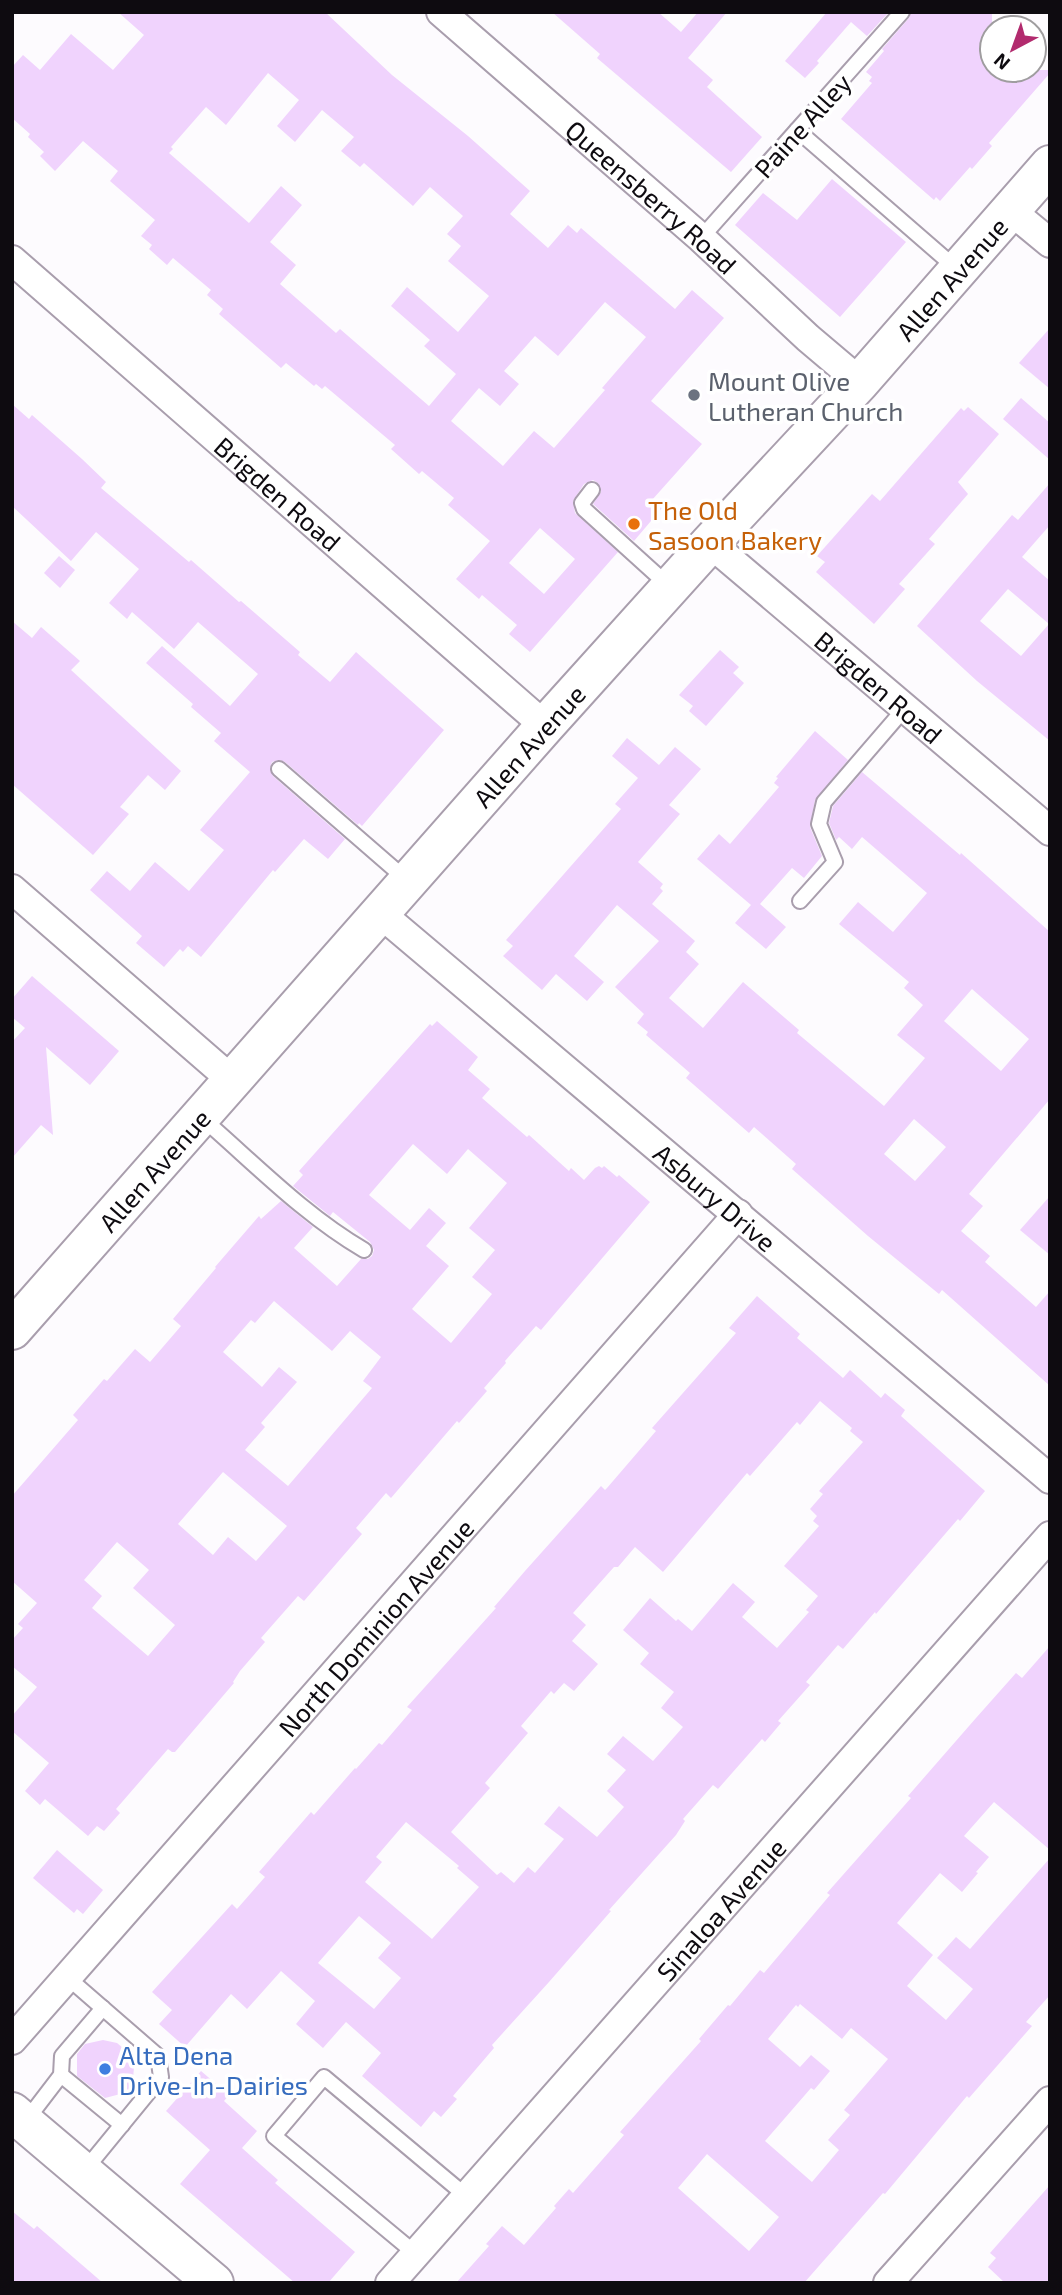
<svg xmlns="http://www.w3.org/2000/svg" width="1062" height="2295" font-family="'Exo 2',sans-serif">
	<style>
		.building { fill: #f0d3fd; fill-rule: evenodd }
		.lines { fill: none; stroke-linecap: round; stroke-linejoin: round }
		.lane-casing { stroke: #a99ead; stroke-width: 18 }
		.street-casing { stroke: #a99ead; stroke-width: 32 }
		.secondary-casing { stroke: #a99ead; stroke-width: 42 }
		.lane { stroke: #fff; stroke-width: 14 }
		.street { stroke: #fff; stroke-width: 28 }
		.secondary { stroke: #fff; stroke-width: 38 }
		.worship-dot { fill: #6b7280; stroke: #fff; stroke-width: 2.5 }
		.food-dot { fill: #e8710a; stroke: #fff; stroke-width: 2.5 }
		.shop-dot { fill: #3f7fe0; stroke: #fff; stroke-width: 2.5 }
		.labels { text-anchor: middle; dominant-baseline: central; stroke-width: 7; stroke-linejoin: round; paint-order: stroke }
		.street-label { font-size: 26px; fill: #0e0b10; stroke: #fff }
		.worship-label { font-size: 26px; fill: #5b616d; stroke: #fff; text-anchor: start }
		.food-label { font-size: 26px; fill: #c56008; stroke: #fff; text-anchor: start }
		.shop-label { font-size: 26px; fill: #366cbe; stroke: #fff; text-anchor: start }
	</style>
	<rect width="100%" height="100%" fill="#fdfbfe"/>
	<g class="building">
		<path d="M 118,12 L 325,12 L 392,75 L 468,136 L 530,191 L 510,214 L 548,248 L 568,225 L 577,233 L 581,228 L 675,309 L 692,290 L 724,318 L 651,401 L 702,444 L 652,500 L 662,508 L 634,541 L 593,504 L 601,492 L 598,483 L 593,480 L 584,484 L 573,501 L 575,513 L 618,552 L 530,652 L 509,634 L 517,625 L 482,595 L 479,599 L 456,579 L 490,541 L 448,505 L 454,498 L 422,471 L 419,474 L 391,449 L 395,445 L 325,386 L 322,389 L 316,384 L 314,386 L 286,363 L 281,368 L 219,314 L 223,309 L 207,295 L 211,290 L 173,258 L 167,265 L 149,249 L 152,245 L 141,236 L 155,220 L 110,181 L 118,171 L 83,141 L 55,171 L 40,156 L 44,152 L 28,137 L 30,134 L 12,118 L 12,67 L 23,55 L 40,70 L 71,34 L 113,70 L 144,35 ZM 268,73 L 299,100 L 277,126 L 295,142 L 322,110 L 354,137 L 341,151 L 360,167 L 364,163 L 413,206 L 430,187 L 463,216 L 447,234 L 461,246 L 448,261 L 489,296 L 458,332 L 407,287 L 391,306 L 430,340 L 424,346 L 456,374 L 429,406 L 340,329 L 336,333 L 280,284 L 296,265 L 270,242 L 302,205 L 281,186 L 249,223 L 169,153 L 173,149 L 171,147 L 206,107 L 226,125 ZM 605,302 L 646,337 L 602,388 L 605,390 L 554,448 L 534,431 L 503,466 L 451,421 L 479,388 L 500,406 L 519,384 L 504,371 L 535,336 L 558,356 ZM 540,528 L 575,559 L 544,594 L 509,563 Z"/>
		<polygon points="552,12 658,12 681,32 698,12 727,12 688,58 713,80 707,87 762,137 731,172 597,58 600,54"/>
		<polygon points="827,12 889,12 867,36 851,22 817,61 819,63 805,78 785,61"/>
		<polygon points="911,12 992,12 992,70 1050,70 1050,73 989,143 992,146 972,169 970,167 940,201 936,197 934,200 841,119 872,83 869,81 872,77 866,72 884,51 882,49 909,18"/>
		<polygon points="832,179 906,242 840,317 735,225 763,193 797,220"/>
		<polygon points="1050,328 1050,389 1019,363"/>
		<polygon points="1021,398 1050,423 1050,460 1003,419"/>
		<polygon points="12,404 29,419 32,415 82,459 106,482 101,488 189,562 191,560 239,602 241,601 300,652 298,655 330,682 356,652 444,730 362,826 359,823 358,825 285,762 280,760 272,762 270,768 273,776 345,839 328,859 304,839 275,872 273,870 201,957 188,946 183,952 180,949 164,967 136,943 142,936 90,890 107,871 130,891 155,862 189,891 224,850 200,830 250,772 214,741 221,733 191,707 193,704 146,663 162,646 230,706 258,674 198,622 174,649 132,612 127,619 109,603 139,569 96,532 71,561 12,506"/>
		<polygon points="968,407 999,434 958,482 968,494 929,539 935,544 899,584 905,589 874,624 816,572 825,562 817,556 872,494 880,501 961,408 964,411"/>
		<path d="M 1050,483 L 1050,525 L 1022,557 L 1050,581 L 1050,741 L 977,681 L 917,626 L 1012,515 L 1018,520 ZM 1008,589 L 1049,624 L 1021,656 L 980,621 Z"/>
		<polygon points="59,556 75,570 60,588 44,573"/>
		<polygon points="12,621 32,638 41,627 80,661 71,670 181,771 165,790 148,775 120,807 129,814 93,855 12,784"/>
		<polygon points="720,650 739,667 733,673 744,683 706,726 689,711 693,706 679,695"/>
		<polygon points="815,731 848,760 815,800 810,827 822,856 804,878 792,868 760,904 786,927 766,949 735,923 751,905 697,859 719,834 730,844 779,787 774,783 778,778 776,777"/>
		<path d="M 627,738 L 659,765 L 675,747 L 701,769 L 669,805 L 680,814 L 638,862 L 663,884 L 660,888 L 663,891 L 652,904 L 695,941 L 686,952 L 699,964 L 669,998 L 703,1028 L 743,982 L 799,1030 L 797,1033 L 884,1106 L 925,1058 L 897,1035 L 923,1005 L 904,988 L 909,982 L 839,924 L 858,902 L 893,932 L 927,893 L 862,837 L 852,849 L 839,837 L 836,840 L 829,823 L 833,806 L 862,772 L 960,855 L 961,853 L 1050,932 L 1050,1099 L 969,1194 L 983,1206 L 961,1231 L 990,1256 L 985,1262 L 1036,1307 L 1050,1291 L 1050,1386 L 942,1290 L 939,1294 L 868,1236 L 792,1169 L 796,1164 L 754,1127 L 749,1133 L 686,1078 L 690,1073 L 646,1035 L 648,1032 L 637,1023 L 644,1014 L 615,987 L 659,941 L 617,905 L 574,956 L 604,982 L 587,1001 L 556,974 L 542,990 L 503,956 L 513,946 L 506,940 L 621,809 L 615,804 L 638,778 L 612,756 ZM 972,989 L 1029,1039 L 1001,1071 L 944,1021 ZM 914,1119 L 946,1147 L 915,1181 L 884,1154 Z"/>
		<polygon points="32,976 119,1051 90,1085 46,1047 53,1135 41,1125 12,1158 12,1042 25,1028 12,1017 12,999"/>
		<path d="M 437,1021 L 478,1057 L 468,1070 L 490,1089 L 482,1098 L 527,1137 L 529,1135 L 569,1171 L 571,1168 L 584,1180 L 595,1168 L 599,1166 L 602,1168 L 604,1166 L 617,1177 L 619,1175 L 650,1202 L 541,1330 L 536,1326 L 505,1361 L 506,1363 L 484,1388 L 487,1391 L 459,1423 L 457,1421 L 391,1498 L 386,1493 L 356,1528 L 362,1534 L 304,1601 L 298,1596 L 261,1638 L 265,1642 L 240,1671 L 233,1682 L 234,1683 L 175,1752 L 172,1752 L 168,1749 L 116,1809 L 120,1813 L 104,1831 L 97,1826 L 88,1836 L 45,1799 L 40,1805 L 25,1791 L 49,1763 L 12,1731 L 12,1716 L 37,1687 L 12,1666 L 12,1640 L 23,1628 L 18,1624 L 37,1603 L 12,1581 L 12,1496 L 78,1420 L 73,1415 L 104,1379 L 107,1381 L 135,1349 L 150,1362 L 181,1326 L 173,1319 L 216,1268 L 215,1267 L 259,1216 L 261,1219 L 281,1201 L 313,1227 L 294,1248 L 337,1286 L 361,1259 L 368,1259 L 372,1256 L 374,1250 L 370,1242 L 333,1212 L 330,1216 L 293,1186 L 303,1175 L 299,1171 L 430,1024 L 432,1026 ZM 413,1144 L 447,1174 L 468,1149 L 507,1183 L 469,1228 L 495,1250 L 472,1277 L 492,1294 L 451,1343 L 412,1309 L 449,1266 L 426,1246 L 446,1223 L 429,1208 L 410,1230 L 369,1195 ZM 274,1301 L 332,1351 L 350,1331 L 381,1357 L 363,1381 L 372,1388 L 288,1486 L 245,1450 L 265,1427 L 261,1423 L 297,1382 L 279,1367 L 262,1387 L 223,1352 L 251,1320 L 255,1323 ZM 223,1472 L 287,1526 L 256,1561 L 228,1537 L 213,1555 L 178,1524 ZM 117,1542 L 149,1570 L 133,1588 L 175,1625 L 148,1656 L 92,1608 L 102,1596 L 84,1580 Z"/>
		<polygon points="1050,1196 1050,1255 1020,1230"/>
		<path d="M 757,1296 L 800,1334 L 797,1338 L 843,1378 L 850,1370 L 881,1398 L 885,1393 L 905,1410 L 901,1416 L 985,1491 L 960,1521 L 958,1519 L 876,1614 L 875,1612 L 843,1649 L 838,1645 L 806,1682 L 810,1685 L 778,1721 L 781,1723 L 765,1742 L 762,1739 L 718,1789 L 713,1785 L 683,1819 L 685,1821 L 676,1835 L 609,1910 L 611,1911 L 549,1982 L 492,2045 L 494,2048 L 453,2096 L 457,2099 L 441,2117 L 434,2111 L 421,2127 L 362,2076 L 381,2053 L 346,2022 L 323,2048 L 296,2024 L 315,2001 L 281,1971 L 247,2009 L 231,1994 L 185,2047 L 159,2024 L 172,2010 L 152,1992 L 232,1904 L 237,1909 L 265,1877 L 259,1872 L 311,1812 L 314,1815 L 355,1768 L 356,1769 L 379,1743 L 382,1745 L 412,1710 L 407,1707 L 496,1608 L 494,1607 L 525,1571 L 601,1486 L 605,1490 L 607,1488 L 656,1431 L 652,1428 L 736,1333 L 729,1328 ZM 820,1401 L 852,1428 L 850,1431 L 863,1442 L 819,1491 L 823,1494 L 810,1509 L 817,1516 L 813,1521 L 819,1526 L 784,1566 L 818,1596 L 806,1610 L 809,1612 L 777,1648 L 742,1617 L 755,1602 L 733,1583 L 692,1631 L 678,1619 L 676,1621 L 650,1598 L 623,1630 L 649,1653 L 640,1664 L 674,1692 L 661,1708 L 683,1727 L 653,1761 L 623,1736 L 607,1754 L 626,1770 L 607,1791 L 624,1807 L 597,1837 L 559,1806 L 544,1824 L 564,1839 L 535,1873 L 528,1867 L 514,1883 L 501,1872 L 497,1875 L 451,1832 L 490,1788 L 485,1783 L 528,1733 L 521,1726 L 551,1691 L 554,1694 L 564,1683 L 574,1691 L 598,1664 L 572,1641 L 586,1625 L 573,1613 L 614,1567 L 618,1567 L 635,1547 L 663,1572 L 747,1473 L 750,1476 L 797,1422 L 800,1425 ZM 406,1822 L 459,1866 L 457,1868 L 479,1887 L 432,1939 L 365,1882 L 382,1862 L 376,1857 ZM 359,1916 L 391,1943 L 378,1958 L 401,1978 L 374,2009 L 318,1963 Z"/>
		<path d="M 1050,1646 L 1050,1850 L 994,1802 L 964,1836 L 989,1857 L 976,1872 L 978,1873 L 962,1892 L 940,1873 L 897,1923 L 933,1955 L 907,1986 L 946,2020 L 973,1989 L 937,1958 L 956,1937 L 970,1949 L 1050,1858 L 1050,1995 L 1026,2022 L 1032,2026 L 969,2098 L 967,2096 L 885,2194 L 883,2193 L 804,2283 L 456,2283 L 489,2246 L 486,2244 L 502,2226 L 524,2245 L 556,2208 L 554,2206 L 569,2189 L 573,2193 L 624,2135 L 620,2132 L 701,2041 L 699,2039 L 728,2005 L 730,2006 L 760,1970 L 764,1973 L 830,1895 L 827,1893 L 911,1798 L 908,1796 L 976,1718 L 1016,1673 L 1022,1678 ZM 800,2004 L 842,2039 L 851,2028 L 888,2059 L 844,2110 L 850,2115 L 828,2140 L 839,2150 L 812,2182 L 765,2141 L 811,2088 L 814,2090 L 830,2071 L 811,2055 L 800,2067 L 768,2039 L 796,2005 L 798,2007 ZM 707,2154 L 779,2217 L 749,2251 L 678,2188 Z"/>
		<polygon points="57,1850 103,1890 83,1914 77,1909 74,1913 33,1878"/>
		<polygon points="103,2040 117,2043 129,2053 134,2067 132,2091 105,2098 77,2076 77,2054 85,2044"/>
		<polygon points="201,2071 229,2095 224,2101 257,2131 242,2148 278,2180 275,2183 355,2252 328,2283 295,2283 180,2184 210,2150 166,2111"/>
		<polygon points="1050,2185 1050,2283 1005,2283 988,2267 996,2258 990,2253"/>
		<polygon points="12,2211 34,2229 37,2226 103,2283 12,2283"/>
	</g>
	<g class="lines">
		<defs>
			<g id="lane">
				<polyline points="797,130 957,269"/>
				<polyline points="701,238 902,12"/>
				<polyline points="592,490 582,503 584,509 669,586"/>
				<polyline points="279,769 408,881"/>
				<polyline points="800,901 835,862 819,824 824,802 905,708"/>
				<path d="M 202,1118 C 254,1163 304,1215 364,1250"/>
				<polyline points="67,1977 158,2056 161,2077 84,2171"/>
				<polyline points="61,2075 122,2125"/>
				<polyline points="25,2122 61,2075 62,2056 103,2008"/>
				<polyline points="416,2254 274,2136 324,2077 465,2195"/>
			</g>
			<g id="street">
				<path id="s1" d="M 441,12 L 701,238 L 808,338 L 860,382"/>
				<polyline points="1010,210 1050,243"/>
				<path id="s2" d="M 12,260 L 545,726"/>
				<path id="s3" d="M 710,543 L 1050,831"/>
				<polyline points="12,889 233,1081"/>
				<path id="s4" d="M 381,914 L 1050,1479"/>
				<path id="s5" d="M 12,2040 L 738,1214"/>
				<path id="s6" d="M 390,2283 L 1050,1536"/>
				<polyline points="888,2283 1050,2101"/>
			</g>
			<g id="secondary">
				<path id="s7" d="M 12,1330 L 545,726 L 710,543 L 860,382 L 1050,165"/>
				<polyline points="12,2112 214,2283"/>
			</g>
		</defs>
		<use href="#lane" class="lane-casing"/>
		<use href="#street" class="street-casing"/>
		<use href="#secondary" class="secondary-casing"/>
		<use href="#lane" class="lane"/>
		<use href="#street" class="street"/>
		<use href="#secondary" class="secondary"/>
	</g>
	<circle class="worship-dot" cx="694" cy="395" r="7"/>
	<circle class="food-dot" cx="634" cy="524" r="7"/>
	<circle class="shop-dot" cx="105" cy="2069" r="7"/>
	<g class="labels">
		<g class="street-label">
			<text transform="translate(802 125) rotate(-48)">Paine Alley</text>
			<text stroke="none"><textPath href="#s1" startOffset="280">Queensberry Road</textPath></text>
			<text stroke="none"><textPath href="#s7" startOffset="1410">Allen Avenue</textPath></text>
			<text stroke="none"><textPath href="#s2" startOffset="354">Brigden Road</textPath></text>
			<text stroke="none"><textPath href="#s3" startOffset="222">Brigden Road</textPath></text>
			<text stroke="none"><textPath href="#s7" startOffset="780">Allen Avenue</textPath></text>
			<text stroke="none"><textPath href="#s7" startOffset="214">Allen Avenue</textPath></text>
			<text stroke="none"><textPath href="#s4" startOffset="438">Asbury Drive</textPath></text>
			<text stroke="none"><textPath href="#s5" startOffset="550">North Dominion Avenue</textPath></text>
			<text stroke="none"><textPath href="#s6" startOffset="499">Sinaloa Avenue</textPath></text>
		</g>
		<g class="worship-label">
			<text x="708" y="380">Mount Olive<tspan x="708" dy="30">Lutheran Church</tspan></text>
		</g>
		<g class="food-label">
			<text x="648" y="509">The Old<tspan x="648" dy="30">Sasoon Bakery</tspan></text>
		</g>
		<g class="shop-label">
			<text x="119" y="2054">Alta Dena<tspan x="119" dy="30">Drive-In-Dairies</tspan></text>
		</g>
	</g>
	<rect width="1062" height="2295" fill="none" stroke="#0e0b10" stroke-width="28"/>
	<g transform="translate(1013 49) rotate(221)"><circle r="33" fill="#ffffff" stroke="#9f9d9f" stroke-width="2"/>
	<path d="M0-5L12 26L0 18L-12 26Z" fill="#b22b6e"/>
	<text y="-10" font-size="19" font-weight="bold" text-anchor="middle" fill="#0e0b10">N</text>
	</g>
</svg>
